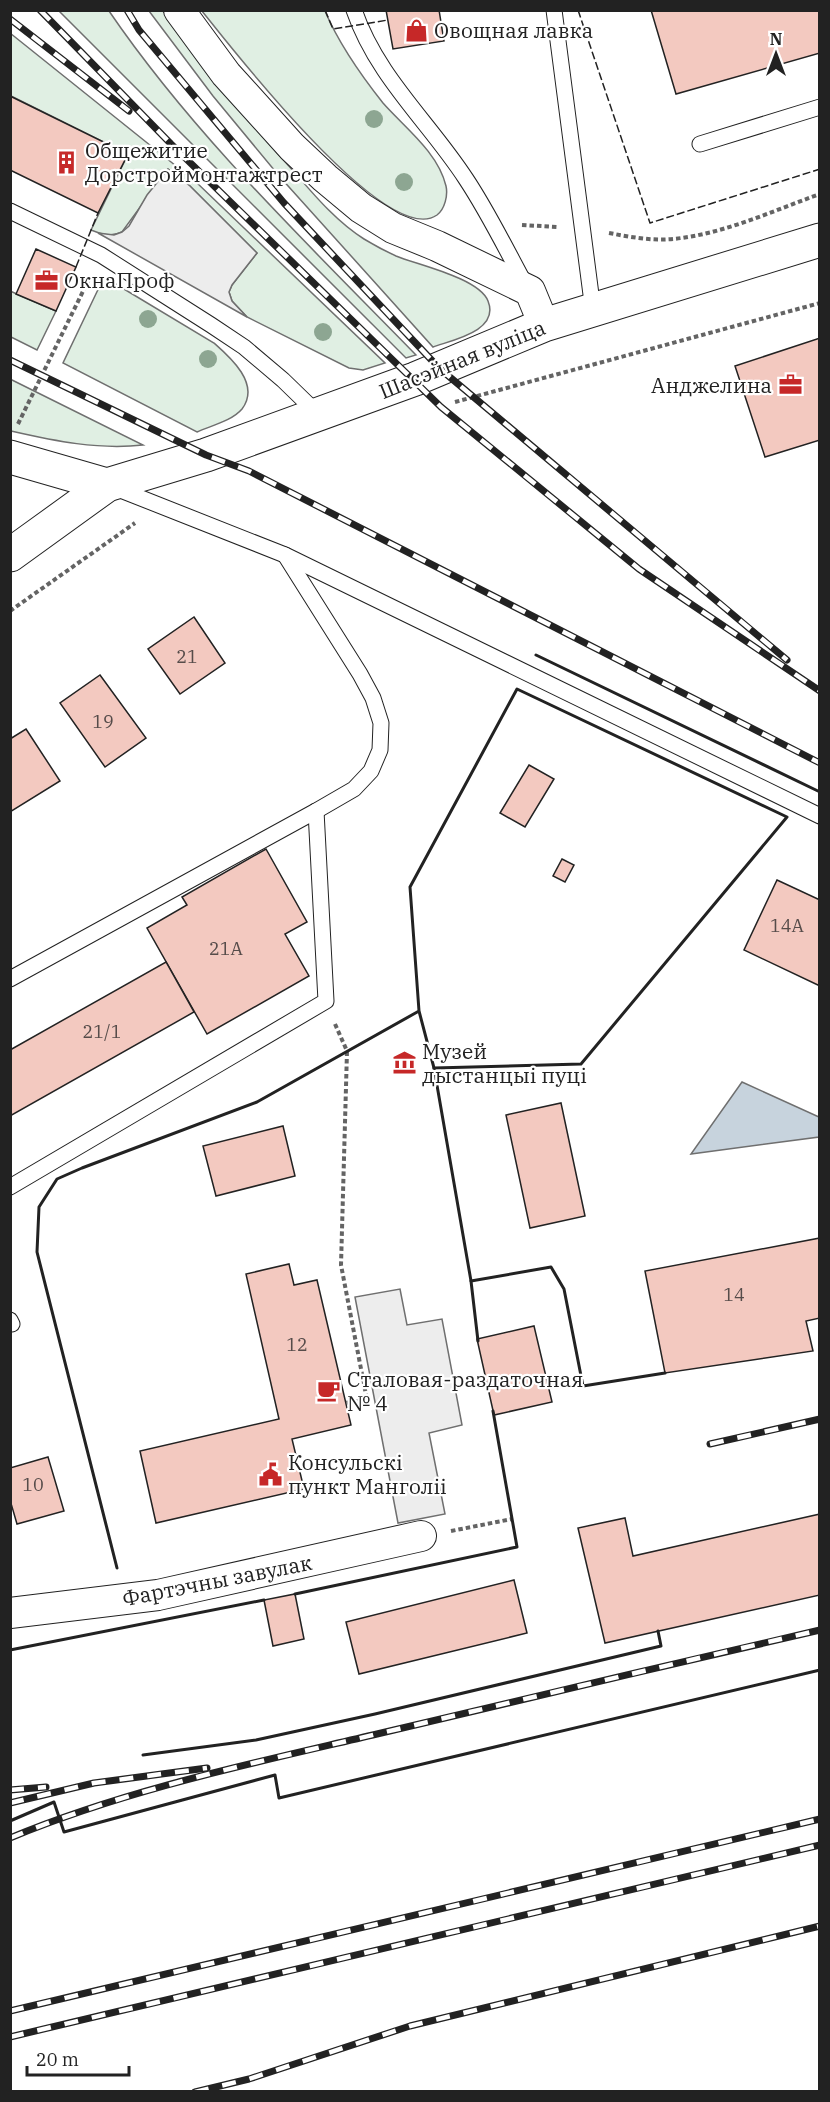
<svg xmlns="http://www.w3.org/2000/svg" width="830" height="2102" font-family="'IBM Plex Serif',serif">
	<style>
		.green { fill: #e0efe3; stroke: #6f6f6f; stroke-width: 1.5 }
		.parking { fill: #ededed; stroke: #6f6f6f; stroke-width: 1.5 }
		.water { fill: #c7d3dd; stroke: #6f6f6f; stroke-width: 1.5 }
		.building { fill: #f3c9c0; stroke: #222; stroke-width: 1.5 }
		.lines { fill: none; stroke-linecap: round; stroke-linejoin: round }
		.service-casing { stroke: #222; stroke-width: 17 }
		.minor-casing { stroke: #222; stroke-width: 32 }
		.tertiary-casing { stroke: #222; stroke-width: 35 }
		.secondary-casing { stroke: #222; stroke-width: 35 }
		.path { stroke: #646464; stroke-width: 4; stroke-dasharray: 4.5 3; stroke-linecap: butt }
		.service { stroke: #fff; stroke-width: 15 }
		.minor { stroke: #fff; stroke-width: 30 }
		.tertiary { stroke: #fff; stroke-width: 33 }
		.secondary { stroke: #fff; stroke-width: 33 }
		.rail-casing { stroke: #222; stroke-width: 7 }
		.rail { stroke: #fff; stroke-width: 4.5; stroke-dasharray: 14; stroke-linecap: butt }
		.fence { stroke: #222; stroke-width: 1.5; stroke-dasharray: 8 3; stroke-linecap: butt }
		.wall { stroke: #222; stroke-width: 3 }
		.tree { fill: #8da692 }
		.labels { text-anchor: middle; dominant-baseline: central; stroke-width: 4.5; stroke-linejoin: round; paint-order: stroke }
		.number-label { font-size: 18px; fill: #564c4a }
		.poi-label { font-size: 21px; fill: #222; stroke: #fff; text-anchor: start }
		.street-label { font-size: 21px; fill: #222; stroke: #fff }
	</style>
	<rect width="100%" height="100%" fill="#fff"/>
	<g class="green">
		<path d="M 59,11 L 109,11 C 195,137 309,245 416,355 L 406,358 Z"/>
		<path d="M 149,11 L 163,11 C 205,67 248,121 295,173 C 315,196 337,222 364,239 C 374,245 385,251 396,256 C 418,265 479,278 488,301 C 500,331 452,340 433,347 L 280,177 L 213,96 Z"/>
		<path d="M 202,11 L 325,11 C 339,44 360,74 383,103 C 404,127 438,152 446,186 C 448,195 445,209 437,215 C 387,250 231,47 202,11 Z"/>
		<path d="M 10,33 L 196,182 L 385,363 L 363,370 L 349,368 L 247,317 L 232,301 L 229,292 L 232,285 L 257,253 L 190,186 L 168,169 L 122,232 C 111,237 103,235 91,230 L 128,154 L 11,96 Z"/>
		<path d="M 104,277 L 214,343 C 230,357 261,384 242,409 C 232,421 210,426 197,432 L 63,363 Z"/>
		<polygon points="10,291 56,311 37,350 11,337"/>
		<path d="M 10,379 L 143,445 C 98,450 55,441 11,431 Z"/>
	</g>
	<g class="parking">
		<polygon points="168,169 190,186 257,253 232,285 229,292 232,301 247,317 98,233 114,235 122,232 129,226 147,195"/>
		<polygon points="400,1289 407,1325 442,1319 462,1425 429,1433 445,1514 398,1523 355,1297"/>
	</g>
	<polygon class="water" points="742,1082 819,1117 819,1137 691,1154"/>
	<g class="building">
		<polygon points="386,10 439,10 444,41 393,49"/>
		<polygon points="651,10 820,10 820,53 676,94"/>
		<polygon points="10,96 128,154 98,213 10,170"/>
		<polygon points="36,249 76,267 56,311 16,294"/>
		<polygon points="820,338 820,440 765,457 735,366"/>
		<polygon points="194,617 225,663 180,694 148,649"/>
		<polygon points="100,675 146,738 105,767 60,703"/>
		<polygon points="26,729 60,781 10,812 10,739"/>
		<polygon points="529,765 554,779 525,827 500,813"/>
		<polygon points="266,849 307,922 285,934 309,976 207,1034 147,928 187,905 182,897"/>
		<polygon points="562,859 574,865 565,882 553,876"/>
		<polygon points="777,880 820,900 820,986 744,950"/>
		<polygon points="166,962 194,1012 10,1116 10,1050"/>
		<polygon points="561,1103 585,1216 530,1228 506,1115"/>
		<polygon points="283,1126 295,1176 216,1196 203,1146"/>
		<polygon points="820,1238 820,1318 806,1321 813,1351 665,1373 645,1271"/>
		<polygon points="289,1264 294,1285 317,1280 351,1425 292,1439 304,1489 156,1523 140,1451 279,1419 246,1274"/>
		<polygon points="534,1326 552,1402 494,1415 477,1339"/>
		<polygon points="48,1457 64,1511 17,1524 10,1500 10,1468"/>
		<polygon points="820,1514 820,1595 605,1643 578,1528 625,1518 633,1556"/>
		<polygon points="514,1580 527,1633 359,1674 346,1622"/>
		<polygon points="295,1594 304,1639 273,1646 264,1600"/>
	</g>
	<g class="lines">
		<defs>
			<g id="service">
				<path d="M 354,10 C 377,77 429,122 466,179 C 488,212 506,249 525,284"/>
				<polyline points="554,10 593,310"/>
				<polyline points="700,144 820,107"/>
				<polyline points="10,211 101,255 211,325 244,347 283,380 318,414"/>
				<polyline points="113,487 285,555 820,816"/>
				<polyline points="10,979 316,811 354,789 371,771 380,750 381,723 373,698 360,674 285,555"/>
				<polyline points="10,1187 326,1001 316,811"/>
				<polyline points="10,1320 12,1324"/>
			</g>
			<g id="minor">
				<polyline points="179,10 226,74 292,147 325,178 361,208 393,228 437,246 530,291 544,325"/>
				<polyline points="10,1613 158,1595 421,1536"/>
			</g>
			<polyline id="tertiary" points="10,457 107,485"/>
			<polyline id="secondary" points="10,555 107,485 206,455 415,379 544,325 820,240"/>
		</defs>
		<use href="#service" class="service-casing"/>
		<use href="#minor" class="minor-casing"/>
		<use href="#tertiary" class="tertiary-casing"/>
		<use href="#secondary" class="secondary-casing"/>
		<g class="path">
			<polyline points="522,225 557,227"/>
			<path d="M 609,233 C 630,237 652,241 673,239 C 724,234 772,211 820,194"/>
			<polyline points="455,402 820,303"/>
			<polyline points="18,424 90,277"/>
			<polyline points="10,611 135,523"/>
			<polyline points="335,1024 347,1051 341,1265 367,1400 345,1403"/>
			<polyline points="451,1531 512,1519"/>
		</g>
		<use href="#service" class="service"/>
		<use href="#minor" class="minor"/>
		<use href="#tertiary" class="tertiary"/>
		<use href="#secondary" class="secondary"/>
		<defs>
			<g id="rail">
				<polyline points="40,10 171,144 441,407 639,569 820,691"/>
				<polyline points="127,10 139,30 284,203 439,368 787,660"/>
				<polyline points="10,19 129,111"/>
				<polyline points="10,360 206,455 249,471 820,763"/>
				<polyline points="710,1444 820,1419"/>
				<polyline points="10,1790 46,1787"/>
				<polyline points="10,1803 94,1783 207,1768"/>
				<path d="M 10,1838 C 128,1789 254,1763 377,1734 C 525,1699 672,1664 820,1630"/>
				<polyline points="10,2011 820,1819"/>
				<polyline points="10,2037 820,1845"/>
				<polyline points="195,2092 249,2079 410,2026 820,1926"/>
			</g>
		</defs>
		<use href="#rail" class="rail-casing"/>
		<use href="#rail" class="rail"/>
		<g class="fence">
			<polyline points="325,10 333,29 388,20"/>
			<polyline points="578,10 650,223 820,169"/>
			<polyline points="76,267 98,213"/>
		</g>
		<g class="wall">
			<polyline points="536,655 820,792"/>
			<polyline points="434,1068 471,1281 478,1341"/>
			<polyline points="471,1281 551,1267 564,1289 583,1386 665,1373"/>
			<polyline points="117,1568 37,1252 39,1207 57,1179 82,1168 257,1102 419,1011 410,887 517,689 787,817 581,1064 434,1068 419,1011"/>
			<polyline points="295,1594 517,1547 493,1411"/>
			<polyline points="10,1650 264,1600"/>
			<polyline points="143,1755 256,1740 375,1714 661,1646 658,1631"/>
			<polyline points="10,1821 54,1802 64,1832 275,1775 279,1798 820,1670"/>
		</g>
	</g>
	<g class="tree">
		<circle cx="374" cy="119" r="9"/>
		<circle cx="404" cy="182" r="9"/>
		<circle cx="148" cy="319" r="9"/>
		<circle cx="323" cy="332" r="9"/>
		<circle cx="208" cy="359" r="9"/>
	</g>
	<defs>
		<symbol id="shop-bare" viewBox="-9 -9 18 18"><path d="M-5-2.5h2.3a2.7 3.5 0 0 1 5.4 0H5L5.5 6h-11ZM-1.5-2.5h3a1.5 2.3 0 0 0-3 0Z" fill="#c62828" stroke="#fff" stroke-width="2.5" paint-order="stroke"/></symbol>
		<symbol id="building-bare" viewBox="-9 -9 18 18"><path d="M-4-6H4V6H1V3H-1V6H-4ZM-2.5-4.3h1.7v1.8h-1.7ZM.8-4.3h1.7v1.8H.8ZM-2.5-1h1.7V.8h-1.7ZM.8-1h1.7V.8H.8Z" fill="#c62828" stroke="#fff" stroke-width="2.5" paint-order="stroke"/></symbol>
		<symbol id="office-bare" viewBox="-9 -9 18 18"><path d="M-6-3h4V-5.5h4V-3h4V5H-6ZM-1-4.5V-3h2v-1.5ZM-6 0V1H6V0Z" fill="#c62828" stroke="#fff" stroke-width="2.5" paint-order="stroke"/></symbol>
		<symbol id="museum-bare" viewBox="-9 -9 18 18"><path d="M0-6L6-3V-2H-6V-3ZM-5-1h2V3h-2ZM-1-1h2V3h-2ZM3-1h2V3H3ZM-6 4H6V6H-6Z" fill="#c62828" stroke="#fff" stroke-width="2.5" paint-order="stroke"/></symbol>
		<symbol id="cafe-bare" viewBox="-9 -9 18 18"><path d="M-5.5-4.5H6V0H3Q3 3.5 0 3.5H-2.5Q-5.5 3.5-5.5 0ZM3-3.2v2h1.7v-2ZM-6 4.5H4V6H-6Z" fill="#c62828" stroke="#fff" stroke-width="2.5" paint-order="stroke"/></symbol>
		<symbol id="civic-bare" viewBox="-9 -9 18 18"><path d="M-.6-6.5H3V-4.5H.6V-3L4-1V1h2V6H-6V1h2V-1L-.6-3ZM-1.2 2.5V6h2.4V2.5Z" fill="#c62828" stroke="#fff" stroke-width="2.5" paint-order="stroke"/></symbol>
	</defs>
	<g fill-rule="evenodd">
		<use href="#shop-bare" x="400" y="14" width="33" height="33"/>
		<use href="#building-bare" x="50" y="146" width="33" height="33"/>
		<use href="#office-bare" x="30" y="264" width="33" height="33"/>
		<use href="#office-bare" x="774" y="368" width="33" height="33"/>
		<use href="#museum-bare" x="388" y="1046" width="33" height="33"/>
		<use href="#cafe-bare" x="312" y="1374" width="33" height="33"/>
		<use href="#civic-bare" x="254" y="1458" width="33" height="33"/>
	</g>
	<g class="labels">
		<g class="number-label">
			<text x="187" y="656">21</text>
			<text x="103" y="721">19</text>
			<text x="787" y="925">14А</text>
			<text x="226" y="948">21А</text>
			<text x="102" y="1031">21/1</text>
			<text x="734" y="1294">14</text>
			<text x="297" y="1344">12</text>
			<text x="33" y="1484">10</text>
		</g>
		<g class="poi-label">
			<text x="434" y="30">Овощная лавка</text>
			<text x="85" y="150">Общежитие<tspan x="85" dy="24">Дорстроймонтажтрест</tspan></text>
			<text x="64" y="280">ОкнаПроф</text>
			<text x="772" y="385" text-anchor="end">Анджелина</text>
			<text x="422" y="1051">Музей<tspan x="422" dy="24">дыстанцыі пуці</tspan></text>
			<text x="347" y="1379">Сталовая-раздаточная<tspan x="347" dy="24">№ 4</tspan></text>
			<text x="288" y="1462">Консульскі<tspan x="288" dy="24">пункт Манголіі</tspan></text>
		</g>
		<g class="street-label">
			<text transform="translate(462 359) rotate(-22)">Шасэйная вуліца</text>
			<text transform="translate(217 1580) rotate(-11)">Фартэчны завулак</text>
		</g>
	</g>
	<rect width="830" height="2102" fill="none" stroke="#222222" stroke-width="24"/>
	<g transform="translate(776 54)" stroke="#ffffff" stroke-width="4.5" paint-order="stroke">
	<path d="M0-4.5L10 22L0 15L-10 22Z" fill="#222222"/>
	<text y="-9" font-size="16" font-weight="bold" text-anchor="middle" fill="#222222">N</text>
	</g>
	<path d="M27 2066v9h102v-9" fill="none" stroke="#222222" stroke-width="3"/>
	<text x="36" y="2066" font-size="18" fill="#222222" stroke="#ffffff" stroke-width="4.5" paint-order="stroke">20 m</text>
</svg>
